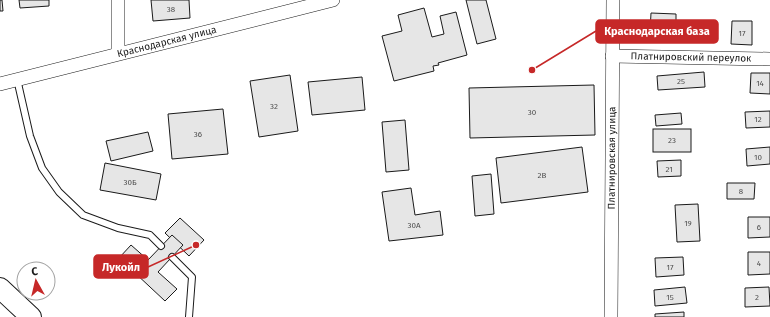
<svg xmlns="http://www.w3.org/2000/svg" width="770" height="317" font-family="'Fira Sans',sans-serif">
	<style>
		.building { fill: #e6e6e6; stroke: #1a1a1a }
		.lines { fill: none; stroke-linecap: round; stroke-linejoin: round }
		.lane-casing { stroke: #1a1a1a; stroke-width: 8 }
		.street-casing { stroke: #1a1a1a; stroke-width: 14 }
		.primary-casing { stroke: #1a1a1a; stroke-width: 22 }
		.lane { stroke: #fff; stroke-width: 6 }
		.street { stroke: #fff; stroke-width: 13 }
		.primary { stroke: #fff; stroke-width: 20 }
		.labels { text-anchor: middle; dominant-baseline: central; stroke-width: 3; stroke-linejoin: round; paint-order: stroke }
		.number-label { font-size: 8px; fill: #4d4d4d }
		.street-label { font-size: 10px; fill: #1a1a1a; stroke: #fff }
		.leader { fill: none; stroke: #c62828; stroke-width: 1.5 }
		.callout-dot { fill: #c62828; stroke: #fff; stroke-width: 1.5 }
		.callout { fill: #c62828; stroke: #c62828; stroke-width: 1.5 }
		.callout-label { font-size: 11px; text-anchor: middle; font-weight: bold; fill: #fff }
	</style>
	<rect width="100%" height="100%" fill="#fff"/>
	<g class="building">
		<polygon points="0,0 2,0 3,11 0,11"/>
		<polygon points="19,0 49,0 49,6 20,8"/>
		<polygon points="151,0 189,0 190,18 153,21"/>
		<polygon points="466,0 486,0 496,39 477,44"/>
		<polygon points="424,8 432,37 444,34 440,16 456,12 467,55 438,63 439,65 433,66 434,71 394,81 382,36 402,31 398,15"/>
		<polygon points="651,13 676,14 676,33 650,32"/>
		<polygon points="732,21 752,21 752,45 731,44"/>
		<polygon points="704,72 705,87 658,90 657,76"/>
		<polygon points="751,73 770,73 770,94 750,93"/>
		<polygon points="290,75 298,131 259,137 250,81"/>
		<polygon points="362,77 365,110 312,115 308,82"/>
		<polygon points="594,85 595,135 470,138 469,88"/>
		<polygon points="223,109 228,154 172,159 168,114"/>
		<polygon points="770,111 770,127 746,128 745,112"/>
		<polygon points="681,113 682,124 656,126 655,115"/>
		<polygon points="405,120 409,170 386,172 382,122"/>
		<rect x="653" y="129" width="38" height="23"/>
		<polygon points="148,132 153,151 111,161 106,141"/>
		<polygon points="582,147 588,192 501,203 496,158"/>
		<polygon points="770,147 770,164 747,166 746,149"/>
		<polygon points="681,160 681,176 658,177 657,161"/>
		<polygon points="105,163 161,174 156,200 100,190"/>
		<polygon points="491,174 494,214 475,216 472,176"/>
		<polygon points="727,183 755,183 754,199 727,199"/>
		<polygon points="411,188 415,215 440,211 443,235 389,241 382,192"/>
		<polygon points="698,204 700,241 677,242 675,205"/>
		<polygon points="748,217 770,217 770,237 748,238"/>
		<polygon points="180,218 204,240 189,256 165,233"/>
		<polygon points="172,235 183,245 158,272 177,289 165,301 119,258 131,245 148,260"/>
		<polygon points="748,252 770,252 770,274 748,275"/>
		<polygon points="683,257 684,275 656,277 655,258"/>
		<polygon points="685,287 687,303 655,306 654,290"/>
		<polygon points="769,287 770,306 745,307 745,288"/>
		<polygon points="684,312 684,317 655,317 655,314"/>
	</g>
	<g class="lines">
		<defs>
			<g id="lane">
				<polyline points="17,79 30,136 42,168 59,192 83,215 118,228 150,235 161,246"/>
				<polyline points="172,257 192,277 189,317"/>
			</g>
			<g id="street">
				<polyline points="118,0 118,53"/>
				<path id="s1" d="M 612,56 L 770,59"/>
				<path id="s2" d="M 0,84 L 333,0"/>
				<path id="s3" d="M 611,317 L 613,0"/>
			</g>
			<polyline id="primary" points="0,288 31,317"/>
		</defs>
		<use href="#lane" class="lane-casing"/>
		<use href="#street" class="street-casing"/>
		<use href="#primary" class="primary-casing"/>
		<use href="#lane" class="lane"/>
		<use href="#street" class="street"/>
		<use href="#primary" class="primary"/>
	</g>
	<g class="labels">
		<g class="number-label">
			<text x="171" y="9">38</text>
			<text x="742" y="33">17</text>
			<text x="681" y="81">25</text>
			<text x="760" y="83">14</text>
			<text x="274" y="106">32</text>
			<text x="532" y="112">30</text>
			<text x="758" y="119">12</text>
			<text x="198" y="134">36</text>
			<text x="672" y="140">23</text>
			<text x="758" y="157">10</text>
			<text x="669" y="169">21</text>
			<text x="542" y="175">2В</text>
			<text x="130" y="182">30Б</text>
			<text x="741" y="191">8</text>
			<text x="688" y="223">19</text>
			<text x="414" y="225">30А</text>
			<text x="759" y="227">6</text>
			<text x="759" y="263">4</text>
			<text x="670" y="267">17</text>
			<text x="670" y="297">15</text>
			<text x="757" y="297">2</text>
		</g>
		<g class="street-label">
			<text stroke="none"><textPath href="#s2" startOffset="172">Краснодарская улица</textPath></text>
			<text stroke="none"><textPath href="#s1" startOffset="79">Платнировский переулок</textPath></text>
			<text stroke="none"><textPath href="#s3" startOffset="159">Платнировская улица</textPath></text>
		</g>
	</g>
	<path class="leader" d="M532 70L596 31M196 245L148 267"/>
	<g class="callout-dot">
		<circle cx="532" cy="70" r="4"/>
		<circle cx="196" cy="245" r="4"/>
	</g>
	<g class="callout">
		<rect x="596" y="20" width="122" height="23" rx="4"/>
		<rect x="94" y="255" width="54" height="23" rx="4"/>
	</g>
	<g class="callout-label">
		<text x="657" y="35">Краснодарская база</text>
		<text x="121" y="271">Лукойл</text>
	</g>
	<g transform="translate(36 281) rotate(352)"><circle r="19" fill="#ffffff" stroke="#a3a3a3"/>
	<path d="M0-3L7 15L0 10L-7 15Z" fill="#c62828"/>
	<text y="-6" font-size="11" font-weight="bold" text-anchor="middle" fill="#1a1a1a">С</text>
	</g>
</svg>
